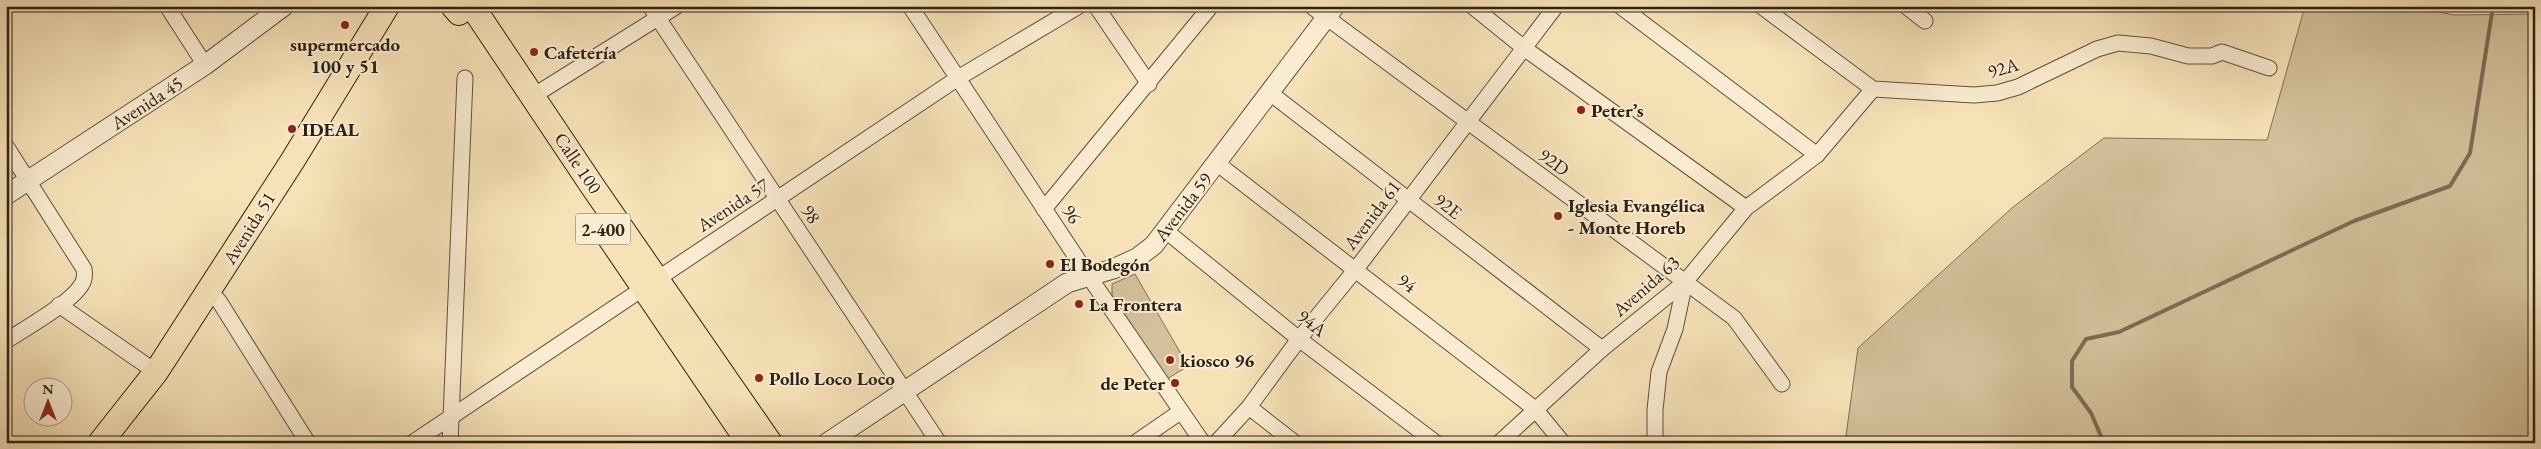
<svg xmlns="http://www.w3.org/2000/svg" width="2541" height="449" font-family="'EB Garamond',serif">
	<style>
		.green { fill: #d4c19c; stroke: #807159 }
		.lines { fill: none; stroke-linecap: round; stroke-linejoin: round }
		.stream { stroke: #7c6d56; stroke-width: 4 }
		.minor-casing { stroke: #5e513e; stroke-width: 17 }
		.tertiary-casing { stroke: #5e513e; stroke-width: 21 }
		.primary-casing { stroke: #2b2116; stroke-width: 26 }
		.minor { stroke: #faecd1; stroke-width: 15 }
		.tertiary { stroke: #faecd1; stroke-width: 19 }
		.primary { stroke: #f7e2b8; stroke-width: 24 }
		.poi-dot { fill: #8f2418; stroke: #faecd1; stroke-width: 2 }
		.labels { text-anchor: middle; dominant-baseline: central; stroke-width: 4; stroke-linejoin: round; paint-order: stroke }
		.shield { fill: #faecd1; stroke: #695e4e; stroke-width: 1 }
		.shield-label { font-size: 18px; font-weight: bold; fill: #2b2116 }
		.poi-label { font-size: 19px; font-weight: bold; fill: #2b2116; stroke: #faecd1; text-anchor: start }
		.street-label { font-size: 19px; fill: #2b2116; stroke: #faecd1 }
	</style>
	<rect width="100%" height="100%" fill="#f7e2b8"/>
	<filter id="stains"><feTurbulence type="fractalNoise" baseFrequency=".004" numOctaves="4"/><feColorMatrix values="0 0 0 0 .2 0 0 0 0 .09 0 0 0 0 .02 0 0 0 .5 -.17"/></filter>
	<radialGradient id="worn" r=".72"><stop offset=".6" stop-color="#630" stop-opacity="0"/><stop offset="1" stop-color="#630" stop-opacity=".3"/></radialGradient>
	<g class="green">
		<polygon points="2305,6 2405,6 2454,15 2535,14 2535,443 1845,443 1858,348 2013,207 2104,138 2267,140"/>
		<polygon points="1135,274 1188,366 1167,379 1112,295 1112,284"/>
	</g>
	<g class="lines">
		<polyline class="stream" points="2104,443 2091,413 2072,387 2072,361 2086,339 2119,332 2354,221 2450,186 2470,153 2493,6"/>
		<defs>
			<g id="minor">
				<polyline points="167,6 205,65"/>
				<polyline points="650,6 939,443"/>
				<polyline points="910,6 1088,275 1203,443"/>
				<polyline points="1096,6 1149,84"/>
				<polyline points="1311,6 1734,318 1782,384"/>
				<polyline points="1472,6 1524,48 1746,208"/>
				<polyline points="1620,6 1817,155"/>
				<polyline points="1761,6 1873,89 1974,95 1997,93 2018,87 2097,49 2118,43 2151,46 2188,56 2212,56 2222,52 2269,68"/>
				<polyline points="1906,6 1925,21"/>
				<polyline points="1270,93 1602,349"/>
				<polyline points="533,96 677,6"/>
				<path d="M 6,146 L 84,269 C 85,275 85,279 82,284 C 71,303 26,328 6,341"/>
				<polyline points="1218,164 1535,409 1563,443"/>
				<polyline points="1044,209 1211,6"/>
				<polyline points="1166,231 1299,339 1436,443"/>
				<polyline points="209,291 219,301 308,443"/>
				<polyline points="59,305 156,372"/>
				<polyline points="1249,407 1295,443"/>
				<polyline points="412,443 958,78 1079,6"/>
				<polyline points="450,443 465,78"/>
				<polyline points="1135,443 1180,412"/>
				<polyline points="1216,443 1249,407 1299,339 1356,269 1556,6"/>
				<polyline points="1499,443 1602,349 1685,282 1746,208 1817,155 1873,89"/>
				<polyline points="1655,443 1655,410 1659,372 1675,329 1685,282"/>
			</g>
			<g id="tertiary">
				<polyline points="6,195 205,65 284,6"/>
				<polyline points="827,443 1067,283 1113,269 1137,258 1154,245 1335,6"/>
			</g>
			<g id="primary">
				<polyline points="453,6 459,13"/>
				<polyline points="472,6 593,187 770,443"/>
				<polyline points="605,231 749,443"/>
				<polyline points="100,443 156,372 293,160 387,6"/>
			</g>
		</defs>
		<use href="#minor" class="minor-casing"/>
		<use href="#tertiary" class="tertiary-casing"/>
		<use href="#primary" class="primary-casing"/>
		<use href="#minor" class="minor"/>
		<use href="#tertiary" class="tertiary"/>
		<use href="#primary" class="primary"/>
	</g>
	<g class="poi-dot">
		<circle cx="345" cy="25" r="5"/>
		<circle cx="534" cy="52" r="5"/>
		<circle cx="1581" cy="110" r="5"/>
		<circle cx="292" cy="129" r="5"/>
		<circle cx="1558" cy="216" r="5"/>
		<circle cx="1050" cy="264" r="5"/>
		<circle cx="1079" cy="304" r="5"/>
		<circle cx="1170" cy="360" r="5"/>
		<circle cx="759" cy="378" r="5"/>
		<circle cx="1175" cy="383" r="5"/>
	</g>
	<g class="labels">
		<rect class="shield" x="575.5" y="213.5" width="55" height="31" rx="4"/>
		<g class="shield-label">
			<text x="603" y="229">2-400</text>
		</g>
		<g class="poi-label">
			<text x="345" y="44" text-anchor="middle">supermercado<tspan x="345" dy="22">100 y 51</tspan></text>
			<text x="544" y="52">Cafetería</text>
			<text x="1591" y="110">Peter’s</text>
			<text x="302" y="129">IDEAL</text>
			<text x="1568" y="205">Iglesia Evangélica<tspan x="1568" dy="22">- Monte Horeb</tspan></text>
			<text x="1060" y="264">El Bodegón</text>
			<text x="1089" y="304">La Frontera</text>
			<text x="1180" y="360">kiosco 96</text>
			<text x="769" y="378">Pollo Loco Loco</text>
			<text x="1165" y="383" text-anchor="end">de Peter</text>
		</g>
		<g class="street-label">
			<text transform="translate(2003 68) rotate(-16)">92A</text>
			<text transform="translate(147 103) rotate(-33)">Avenida 45</text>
			<text transform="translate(1554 162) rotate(36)">92D</text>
			<text transform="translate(578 163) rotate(56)">Calle 100</text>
			<text transform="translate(733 205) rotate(-33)">Avenida 57</text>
			<text transform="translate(1448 206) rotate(38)">92E</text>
			<text transform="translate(1183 207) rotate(-52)">Avenida 59</text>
			<text transform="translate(811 214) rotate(57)">98</text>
			<text transform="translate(1072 214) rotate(57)">96</text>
			<text transform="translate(1372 215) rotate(-53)">Avenida 61</text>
			<text transform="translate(249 228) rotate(-58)">Avenida 51</text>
			<text transform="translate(1407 283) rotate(38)">94</text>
			<text transform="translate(1646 286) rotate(-41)">Avenida 63</text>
			<text transform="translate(1312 323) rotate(38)">94A</text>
		</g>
	</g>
	<rect width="2541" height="449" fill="none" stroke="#f7e2b8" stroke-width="25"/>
	<rect x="8" y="8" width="2526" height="434" fill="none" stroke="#2b2116" stroke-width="2.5"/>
	<rect x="12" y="12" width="2516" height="424" fill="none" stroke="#2b2116"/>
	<g transform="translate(48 402)"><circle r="24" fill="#faecd1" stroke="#a79b86"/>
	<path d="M0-4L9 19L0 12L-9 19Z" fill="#8f2418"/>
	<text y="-8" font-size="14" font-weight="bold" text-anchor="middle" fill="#2b2116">N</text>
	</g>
	<rect width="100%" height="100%" filter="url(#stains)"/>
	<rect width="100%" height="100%" fill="url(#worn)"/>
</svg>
